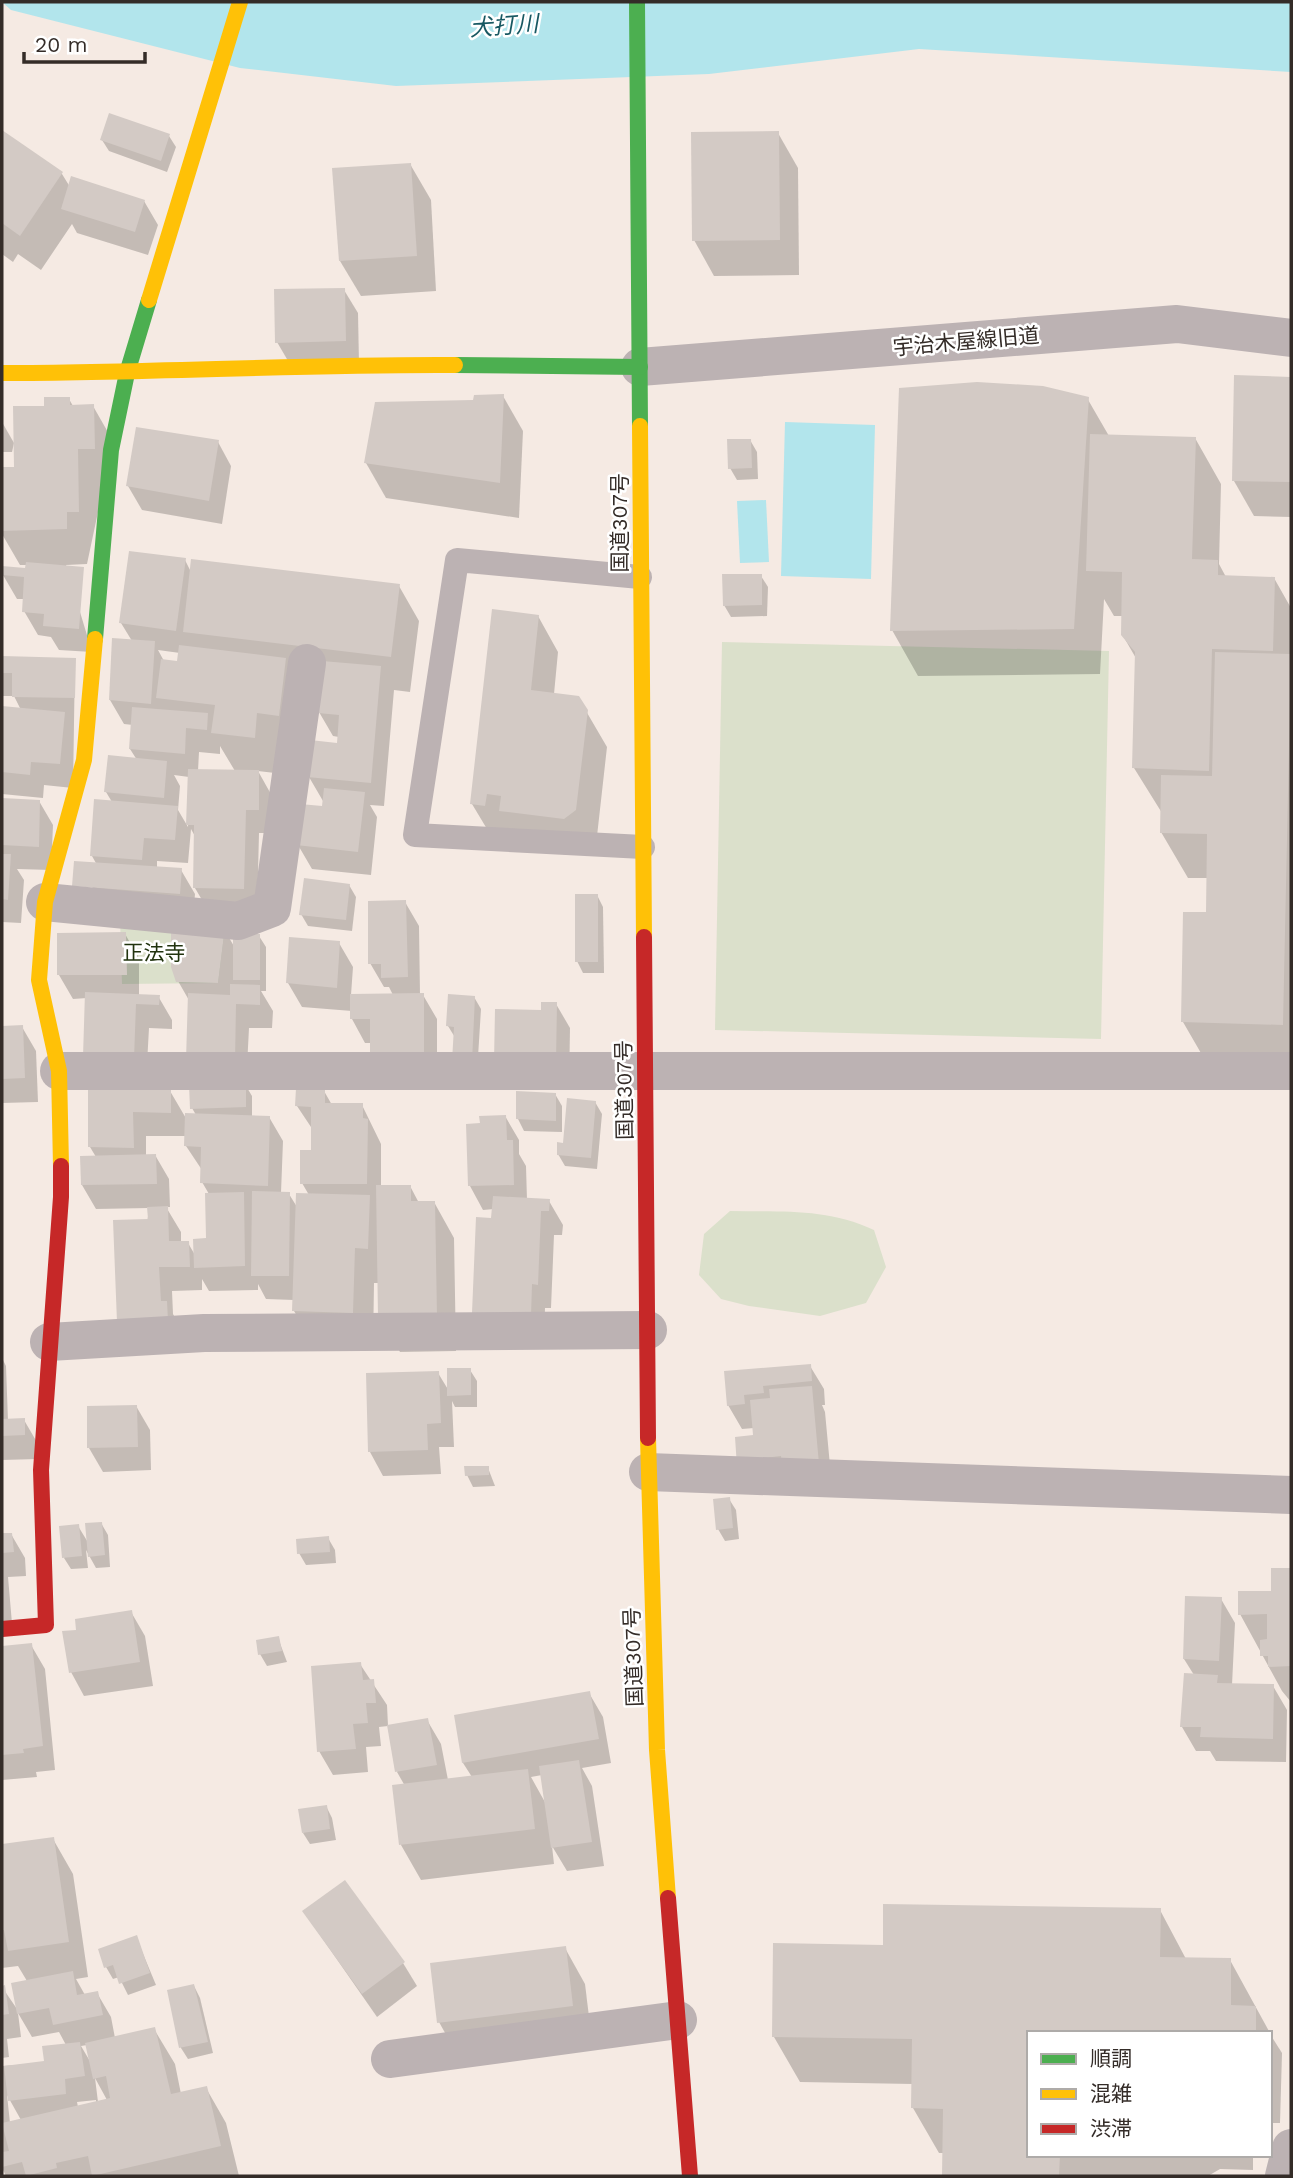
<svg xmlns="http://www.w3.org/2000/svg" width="1293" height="2178" font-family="'Work Sans','Noto Sans JP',sans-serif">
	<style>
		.green { fill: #dbe0cb }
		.water { fill: #b2e5ec }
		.shadow { fill: #0003; fill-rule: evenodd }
		.building { fill: #d3cac5 }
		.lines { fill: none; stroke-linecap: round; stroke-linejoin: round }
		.lane { stroke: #bcb2b3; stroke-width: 24 }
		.street { stroke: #bcb2b3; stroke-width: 38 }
		.fast { stroke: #4caf50; stroke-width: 16 }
		.slow { stroke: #ffc107; stroke-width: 16 }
		.jam { stroke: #c62828; stroke-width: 16 }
		.labels { text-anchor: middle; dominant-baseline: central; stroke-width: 5; stroke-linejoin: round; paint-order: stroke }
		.street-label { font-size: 21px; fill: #342c28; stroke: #fff }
		.park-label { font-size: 21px; fill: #21330e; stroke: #fff }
		.water-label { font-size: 23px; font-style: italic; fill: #175862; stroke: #fff }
	</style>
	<rect width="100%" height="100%" fill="#f5eae3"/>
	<g class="green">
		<polygon points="722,642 1109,651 1101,1039 715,1030"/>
		<polygon points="120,917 225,927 218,983 122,984"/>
		<path d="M 730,1211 C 781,1212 827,1208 874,1230 L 886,1267 L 866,1303 L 820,1316 L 749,1306 L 721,1299 L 699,1275 L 704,1234 Z"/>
	</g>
	<g class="water">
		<polygon points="2,2 1291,2 1291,72 919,49 709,74 396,86 240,68 11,10"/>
		<polygon points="785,422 875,425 871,579 781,576"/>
		<polygon points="766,500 769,562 740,563 737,501"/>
	</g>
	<g class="shadow">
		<polygon points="2,133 62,174 70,187 144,201 158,225 148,255 77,233 72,224 41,270 18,254 13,262 2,254"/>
		<polygon points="778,133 798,168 799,275 714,276 694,240"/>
		<polygon points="169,136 176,147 167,172 109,151 102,140"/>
		<polygon points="410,164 431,200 436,291 361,296 340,261"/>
		<polygon points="344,290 358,313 359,364 291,366 277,342"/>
		<polygon points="1236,377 1291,379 1291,517 1254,516 1234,481"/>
		<polygon points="503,396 523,431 519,518 386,498 366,463"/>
		<polygon points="1087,398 1109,436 1195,438 1221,484 1219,564 1226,577 1274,578 1291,608 1291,1069 1209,1067 1183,1022 1208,914 1208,878 1188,878 1161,832 1162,813 1134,768 1137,660 1122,634 1123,616 1114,616 1104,599 1100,674 918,676 892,630"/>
		<polygon points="69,399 73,406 93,406 113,441 87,564 66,565 92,652 59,650 51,637 38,635 24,611 25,599 17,599 3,575 27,570 27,565 20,565 2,534 2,469 15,468 46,407"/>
		<polygon points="2,422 14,443 12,452 2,452"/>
		<polygon points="750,440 757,452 758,479 737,480 730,468"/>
		<polygon points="218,442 231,466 222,524 142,510 128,486"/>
		<path d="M 185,560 L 191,572 L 399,586 L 419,621 L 410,692 L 394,690 L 384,806 L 370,805 L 377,817 L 371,875 L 312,869 L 298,845 L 323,808 L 323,801 L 309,777 L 339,745 L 339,737 L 333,736 L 319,712 L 275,773 L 258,771 L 272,796 L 271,833 L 259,833 L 257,913 L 209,912 L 195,888 L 195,892 L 196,838 L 191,829 L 188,863 L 157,861 L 157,868 L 181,870 L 195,894 L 193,917 L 88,910 L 97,865 L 92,856 L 112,802 L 106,792 L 137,760 L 130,749 L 133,725 L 124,724 L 110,700 L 132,641 L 121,623 ZM 158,650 L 180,653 L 179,663 L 164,661 ZM 220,746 L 235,771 L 198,771 L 199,752 L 220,754 ZM 174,775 L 189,777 L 188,827 L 178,810 L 180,786 Z"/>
		<polygon points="761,576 768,587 767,616 731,617 724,605"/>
		<polygon points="538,616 558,652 554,694 586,711 607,747 596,845 493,839 472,804"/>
		<polygon points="2,658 75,659 73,788 44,785 43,798 2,794 2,708 21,710 14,696 2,696"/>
		<polygon points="2,800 39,801 53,825 51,870 17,869 24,880 21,923 2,922"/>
		<polygon points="349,885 356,897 352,931 308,926 301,914"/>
		<polygon points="597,895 603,907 604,973 583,973 577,961"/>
		<polygon points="405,902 419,926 420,995 423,995 437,1019 437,1076 372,1043 365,1043 352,1019 352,1011 302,1007 288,983 339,943 353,967 351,995 393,995 389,987 384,987 370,963"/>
		<path d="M 224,929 L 235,948 L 259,936 L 266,947 L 266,991 L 261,991 L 273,1011 L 272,1028 L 249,1028 L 246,1086 L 252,1096 L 252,1117 L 269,1117 L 283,1141 L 281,1193 L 289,1194 L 297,1207 L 309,1195 L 302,1183 L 313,1151 L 313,1130 L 297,1106 L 324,1091 L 332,1105 L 362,1105 L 381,1144 L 381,1187 L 410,1186 L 419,1203 L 434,1202 L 454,1238 L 456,1351 L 400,1352 L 380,1317 L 380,1283 L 374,1283 L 373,1348 L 315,1346 L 294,1311 L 294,1300 L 266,1299 L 258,1284 L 258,1290 L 209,1291 L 202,1279 L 202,1290 L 172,1291 L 173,1314 L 180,1327 L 132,1346 L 149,1208 L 96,1209 L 82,1185 L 96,1157 L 90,1147 L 90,1090 L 170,1091 L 187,1120 L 196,1115 L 192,1108 L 190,1002 L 178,981 ZM 146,1136 L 186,1136 L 186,1146 L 202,1170 L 202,1182 L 209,1194 L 208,1240 L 195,1255 L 188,1243 L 181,1243 L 181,1232 L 166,1207 L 170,1207 L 169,1179 L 155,1155 L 146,1156 Z"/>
		<polygon points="125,934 139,958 139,996 158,996 172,1020 172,1029 149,1028 146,1082 87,998 73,999 59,975"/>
		<polygon points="474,997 481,1009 477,1073 448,1026"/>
		<polygon points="556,1004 570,1028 569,1087 509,1085 543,1012"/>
		<polygon points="22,1027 36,1051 38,1102 2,1103 2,1028"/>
		<polygon points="555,1094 562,1106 562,1132 524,1131 518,1119"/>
		<polygon points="595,1102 602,1114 597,1169 565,1166 558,1154"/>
		<polygon points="505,1116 519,1140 519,1154 526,1166 527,1200 549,1201 563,1225 562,1235 554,1235 551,1308 545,1308 544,1339 488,1337 494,1209 483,1210 470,1186 481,1125"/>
		<polygon points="2,1358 6,1366 8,1421 24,1420 38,1444 38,1459 2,1460"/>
		<polygon points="810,1366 824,1389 825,1405 822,1405 825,1412 832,1487 768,1482 754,1428 742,1429 728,1405 726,1373"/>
		<polygon points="470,1370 477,1381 477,1407 455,1407 452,1401 454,1447 439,1447 441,1474 383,1476 370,1452 438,1373 449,1391"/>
		<polygon points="136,1406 150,1430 151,1470 103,1472 89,1448"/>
		<polygon points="488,1468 495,1486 473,1487 467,1475"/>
		<polygon points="729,1499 736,1510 739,1539 725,1541 718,1529"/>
		<polygon points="101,1523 108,1535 110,1567 96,1568 86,1550 88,1568 71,1569 64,1558 78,1526 89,1544"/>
		<polygon points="11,1534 25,1558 26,1576 8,1577 13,1635 2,1635 2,1535"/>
		<polygon points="328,1538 335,1550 336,1563 306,1565 299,1553"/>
		<polygon points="1273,1569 1291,1569 1291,1702 1282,1691 1240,1614 1273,1593"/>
		<polygon points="1221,1599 1235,1623 1232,1685 1273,1686 1287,1710 1286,1762 1216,1761 1210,1751 1196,1751 1182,1727 1194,1675 1184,1659"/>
		<polygon points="131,1612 145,1636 153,1686 84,1696 71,1672"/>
		<polygon points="278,1638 287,1662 267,1666 260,1654"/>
		<polygon points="31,1645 45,1669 55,1770 36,1772 37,1777 2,1780 2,1648"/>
		<polygon points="360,1664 387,1705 388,1726 379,1727 381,1746 366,1747 368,1772 333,1775 319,1751"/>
		<path d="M 589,1693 L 603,1717 L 611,1763 L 582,1768 L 592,1786 L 604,1866 L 567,1871 L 552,1846 L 554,1864 L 421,1880 L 401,1845 L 405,1786 L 397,1772 L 427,1720 L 441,1744 L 448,1780 L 472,1777 L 463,1763 L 456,1717 ZM 542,1775 L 546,1804 L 531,1777 Z"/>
		<polygon points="326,1806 332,1818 336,1840 310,1844 303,1833"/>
		<path d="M 53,1839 L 73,1874 L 88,1977 L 76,1979 L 85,1995 L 97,1993 L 111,2017 L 115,2038 L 154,2029 L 175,2064 L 181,2094 L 206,2088 L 226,2123 L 239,2176 L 6,2176 L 2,2168 L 2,2066 L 46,2063 L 66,2045 L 59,2032 L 32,2037 L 18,2013 L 21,2037 L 7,2039 L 9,2057 L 2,2058 L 2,1987 L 17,2009 L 27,1981 L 18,1966 L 2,1968 L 2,1846 ZM 87,2045 L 91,2063 L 81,2046 ZM 95,2078 L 107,2100 L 98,2102 ZM 7,2095 L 21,2120 L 10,2123 ZM 96,2100 L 96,2103 L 78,2107 L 77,2102 Z"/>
		<polygon points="1160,1910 1186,1959 1230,1960 1270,2033 1029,2033 1029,2155 1253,2155 1253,2170 1220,2169 1208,2176 944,2176 944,2153 939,2153 913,2108 913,2084 800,2082 774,2037 885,1947"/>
		<polygon points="304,1912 403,1963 417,1986 377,2017"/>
		<polygon points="136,1937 156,1985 128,1995 119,1977 113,1979 106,1967"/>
		<polygon points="565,1948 585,1984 592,2041 459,2058 439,2022"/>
		<polygon points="194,1986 200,1998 213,2053 188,2059 181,2048 169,1992"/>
		<polygon points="1270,2034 1282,2053 1280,2123 1270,2123"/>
	</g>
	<g class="building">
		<polygon points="109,113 170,134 161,161 100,140"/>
		<polygon points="2,130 63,172 20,236 2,223"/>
		<polygon points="779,131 780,240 692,241 691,132"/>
		<polygon points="411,163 417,256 339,261 332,168"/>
		<polygon points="71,176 145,200 135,232 61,209"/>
		<polygon points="345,288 346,341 275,343 274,289"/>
		<polygon points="1234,375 1291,377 1291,482 1232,481"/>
		<polygon points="977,382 1043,386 1089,397 1074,629 890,631 899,388"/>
		<polygon points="504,394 500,483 364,463 375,402 473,400 474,395"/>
		<polygon points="44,397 70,397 70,405 94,404 95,449 78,449 79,512 67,512 67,529 2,531 2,467 14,467 13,406 44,406"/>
		<polygon points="136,427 219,440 209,501 126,486"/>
		<polygon points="1090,434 1196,437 1192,559 1218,560 1218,575 1275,577 1273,651 1212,649 1209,771 1132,768 1135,652 1121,635 1122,572 1086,571"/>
		<polygon points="727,439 751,439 752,468 728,469"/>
		<polygon points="129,551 186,558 176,631 119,623"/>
		<polygon points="191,559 400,584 391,657 183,632"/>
		<polygon points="26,562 84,567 79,629 43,626 44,614 22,612 24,577 2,575 2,566 25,568"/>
		<polygon points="722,574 762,574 762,605 723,606"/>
		<polygon points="492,609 539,615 531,690 579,696 588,710 576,810 564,819 499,811 501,796 487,794 485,806 470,804"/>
		<polygon points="112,638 155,641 151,704 109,700"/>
		<polygon points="179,645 286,658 279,716 257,713 255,738 211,733 215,705 156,698 161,659 177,661"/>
		<polygon points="1215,652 1291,654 1283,1025 1181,1022 1183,912 1206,912 1207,834 1160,833 1161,775 1212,776"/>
		<polygon points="2,656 76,658 75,698 12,697 12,673 2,673"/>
		<polygon points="322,661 381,666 371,783 307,777 310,740 337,743 339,715 318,713"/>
		<polygon points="2,706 65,712 60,764 31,762 30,775 2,772"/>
		<polygon points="132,707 208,713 207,730 186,728 185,754 129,749"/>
		<polygon points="108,755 167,761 164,798 104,792"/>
		<polygon points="188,769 259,770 259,810 246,810 244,889 193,888 194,825 186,825"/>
		<polygon points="324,788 365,792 358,852 296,845 300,804 322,806"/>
		<polygon points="2,798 40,800 39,847 2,845"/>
		<polygon points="94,799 178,806 175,840 144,838 142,860 90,856"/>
		<polygon points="2,854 11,854 8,900 2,899"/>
		<polygon points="74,861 182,868 180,894 72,886"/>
		<polygon points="304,878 350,884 346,920 299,915"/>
		<rect x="575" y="894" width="23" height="68"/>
		<polygon points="406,900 408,977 381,978 381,964 368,964 368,901"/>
		<polygon points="171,921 225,927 218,983 176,982 171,967"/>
		<polygon points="126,932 127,975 57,975 57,933"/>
		<rect x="233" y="934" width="27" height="46"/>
		<polygon points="289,937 340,941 337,988 286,983"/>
		<polygon points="230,984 260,985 260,1005 236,1004 235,1062 186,1060 188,993 230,995"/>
		<polygon points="85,992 160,995 159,1005 136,1004 134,1059 83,1057"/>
		<polygon points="424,993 424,1052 370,1053 370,1019 350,1019 350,994"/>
		<polygon points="448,994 475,996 472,1062 452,1061 454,1027 446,1026"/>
		<polygon points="541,1002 557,1002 556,1063 494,1062 495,1009 541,1010"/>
		<polygon points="23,1025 25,1078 2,1079 2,1026"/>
		<polygon points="246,1083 246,1107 190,1109 189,1084"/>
		<polygon points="88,1088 171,1089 171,1113 133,1112 134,1148 88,1147"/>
		<polygon points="296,1088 325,1089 325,1103 363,1103 363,1118 368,1119 367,1184 300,1184 300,1150 311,1150 311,1107 295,1106"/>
		<polygon points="516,1091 556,1093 556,1121 516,1119"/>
		<polygon points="567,1098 596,1101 591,1158 557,1155 557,1142 563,1143"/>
		<polygon points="185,1113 270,1116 268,1186 200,1183 201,1147 184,1146"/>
		<polygon points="506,1115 507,1140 513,1140 514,1185 468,1186 466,1124 480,1123 479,1116"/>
		<polygon points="156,1154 157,1184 81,1185 80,1156"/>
		<polygon points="376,1185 411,1185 411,1201 435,1201 437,1316 378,1317"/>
		<polygon points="252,1191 290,1192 289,1276 251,1276"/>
		<polygon points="244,1192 245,1266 194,1268 193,1239 206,1238 205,1193"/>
		<polygon points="296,1193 370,1195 368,1249 355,1248 353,1313 292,1311"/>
		<polygon points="493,1196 550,1199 549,1211 541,1211 538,1285 532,1284 531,1316 472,1313 476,1217 491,1218"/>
		<polygon points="168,1206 169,1241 189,1241 190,1267 159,1267 161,1301 167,1301 168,1321 117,1322 113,1220 148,1219 147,1207"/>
		<polygon points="811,1364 812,1381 763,1386 764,1393 744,1395 745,1404 727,1406 724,1371"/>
		<polygon points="447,1368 471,1368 471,1395 447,1396"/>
		<polygon points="439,1371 441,1423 427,1424 428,1450 368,1452 366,1373"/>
		<polygon points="812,1386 819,1464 782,1467 781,1456 756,1459 737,1467 735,1437 753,1435 750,1400 770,1398 769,1389"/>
		<polygon points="137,1405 138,1447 87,1448 87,1406"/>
		<polygon points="25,1418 25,1435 2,1436 2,1419"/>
		<polygon points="464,1466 489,1466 489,1475 465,1476"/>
		<polygon points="730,1497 733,1528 716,1530 713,1499"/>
		<polygon points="102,1522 105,1555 88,1557 85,1523"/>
		<polygon points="79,1524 82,1556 62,1558 59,1526"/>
		<polygon points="2,1533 12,1533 14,1552 2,1553"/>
		<polygon points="329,1536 330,1552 297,1554 296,1539"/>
		<polygon points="1271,1568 1291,1568 1291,1666 1268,1667 1268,1656 1260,1656 1260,1640 1267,1639 1267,1614 1238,1615 1238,1591 1271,1591"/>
		<polygon points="1185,1596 1222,1597 1219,1661 1183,1659"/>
		<polygon points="132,1610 140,1662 69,1673 62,1631 76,1630 75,1619"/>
		<polygon points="279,1636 282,1651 258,1655 256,1640"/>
		<polygon points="32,1643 43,1746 23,1749 24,1753 2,1755 2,1646"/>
		<polygon points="361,1662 363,1680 374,1679 376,1703 366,1703 368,1723 353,1724 356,1749 317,1752 311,1666"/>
		<polygon points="1184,1673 1218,1675 1217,1683 1274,1684 1273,1739 1200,1737 1201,1727 1180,1727"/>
		<polygon points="590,1691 599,1739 462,1763 454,1715"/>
		<polygon points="428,1718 437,1765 395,1772 387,1725"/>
		<polygon points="579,1760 592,1842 551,1848 539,1766"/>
		<polygon points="528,1769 535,1829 399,1845 392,1785"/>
		<polygon points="327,1805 330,1829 302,1833 298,1809"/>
		<polygon points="54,1837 69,1942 8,1951 4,1930 2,1930 2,1844"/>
		<polygon points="345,1880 405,1962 362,1994 302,1911"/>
		<polygon points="883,1904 1161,1908 1160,1957 1231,1958 1231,2005 1256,2006 1256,2033 1029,2033 1029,2155 1060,2155 1059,2176 942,2176 943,2109 911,2108 912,2039 772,2037 773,1943 883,1945"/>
		<polygon points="137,1935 150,1973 119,1984 113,1965 104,1968 98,1949"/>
		<polygon points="566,1946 573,2006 437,2023 430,1963"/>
		<polygon points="73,1971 77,1995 98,1991 103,2015 53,2025 49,2008 17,2014 11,1983"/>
		<polygon points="194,1984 208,2042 179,2048 167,1990"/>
		<polygon points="5,1985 9,2014 2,2015 2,1986"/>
		<polygon points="155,2027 171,2094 207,2086 221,2146 92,2176 88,2156 56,2163 57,2168 26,2176 22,2162 2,2167 2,2152 9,2151 2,2123 110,2098 106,2076 93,2079 85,2043"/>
		<polygon points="80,2042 85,2076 65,2079 66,2094 8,2101 4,2066 44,2061 42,2046"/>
	</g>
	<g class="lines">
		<polyline class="lane" points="640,577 457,560 415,835 643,847"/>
		<g class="street">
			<polyline points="640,367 1177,324 1291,338"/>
			<polyline points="45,902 238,921 272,908 307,663"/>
			<polyline points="59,1071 1291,1071"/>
			<polyline points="49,1342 204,1333 648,1330"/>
			<polyline points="648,1472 1291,1495"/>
			<polyline points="390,2059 678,2020"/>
			<polyline points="1284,2176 1291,2148"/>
		</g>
		<g class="fast">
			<polyline points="637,2 640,426"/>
			<polyline points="455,365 640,367"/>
			<polyline points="95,639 111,450 127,373 149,300"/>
		</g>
		<g class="slow">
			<polyline points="149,300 240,2"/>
			<path d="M 2,373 C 153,373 304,364 455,365"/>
			<polyline points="640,426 644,937"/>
			<polyline points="61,1166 59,1071 39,980 45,902 84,760 95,639"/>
			<polyline points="648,1438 657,1750 668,1898"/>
		</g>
		<g class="jam">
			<polyline points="644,937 648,1438"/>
			<polyline points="2,1629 46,1625 41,1470 61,1197 61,1166"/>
			<polyline points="668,1898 690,2176"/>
		</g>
	</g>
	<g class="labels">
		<g class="street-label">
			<text transform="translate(966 341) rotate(-5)">宇治木屋線旧道</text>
			<text transform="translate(619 523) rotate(-90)">国道307号</text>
			<text transform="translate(624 1090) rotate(-91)">国道307号</text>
			<text transform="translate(633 1657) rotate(-92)">国道307号</text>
		</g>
		<g class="park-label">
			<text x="154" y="952">正法寺</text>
		</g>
		<g class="water-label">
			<text transform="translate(504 26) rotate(-4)">犬打川</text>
		</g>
	</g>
	<rect width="1293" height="2178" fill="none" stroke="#342c28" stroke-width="7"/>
	<rect x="1027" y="2031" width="245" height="126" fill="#ffffff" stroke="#aeaba9" stroke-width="2"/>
	<rect x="1041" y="2054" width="35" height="10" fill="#4caf50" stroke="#aeaba9" stroke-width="2"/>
	<text x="1090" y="2066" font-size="21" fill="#342c28">順調</text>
	<rect x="1041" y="2089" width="35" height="10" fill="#ffc107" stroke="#aeaba9" stroke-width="2"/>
	<text x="1090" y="2101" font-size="21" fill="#342c28">混雑</text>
	<rect x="1041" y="2124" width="35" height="10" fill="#c62828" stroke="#aeaba9" stroke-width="2"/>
	<text x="1090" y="2136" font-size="21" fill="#342c28">渋滞</text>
	<path d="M24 52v10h121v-10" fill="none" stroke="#342c28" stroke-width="3.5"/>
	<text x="35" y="52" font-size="21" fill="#342c28" stroke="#ffffff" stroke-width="5" paint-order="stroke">20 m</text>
</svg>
